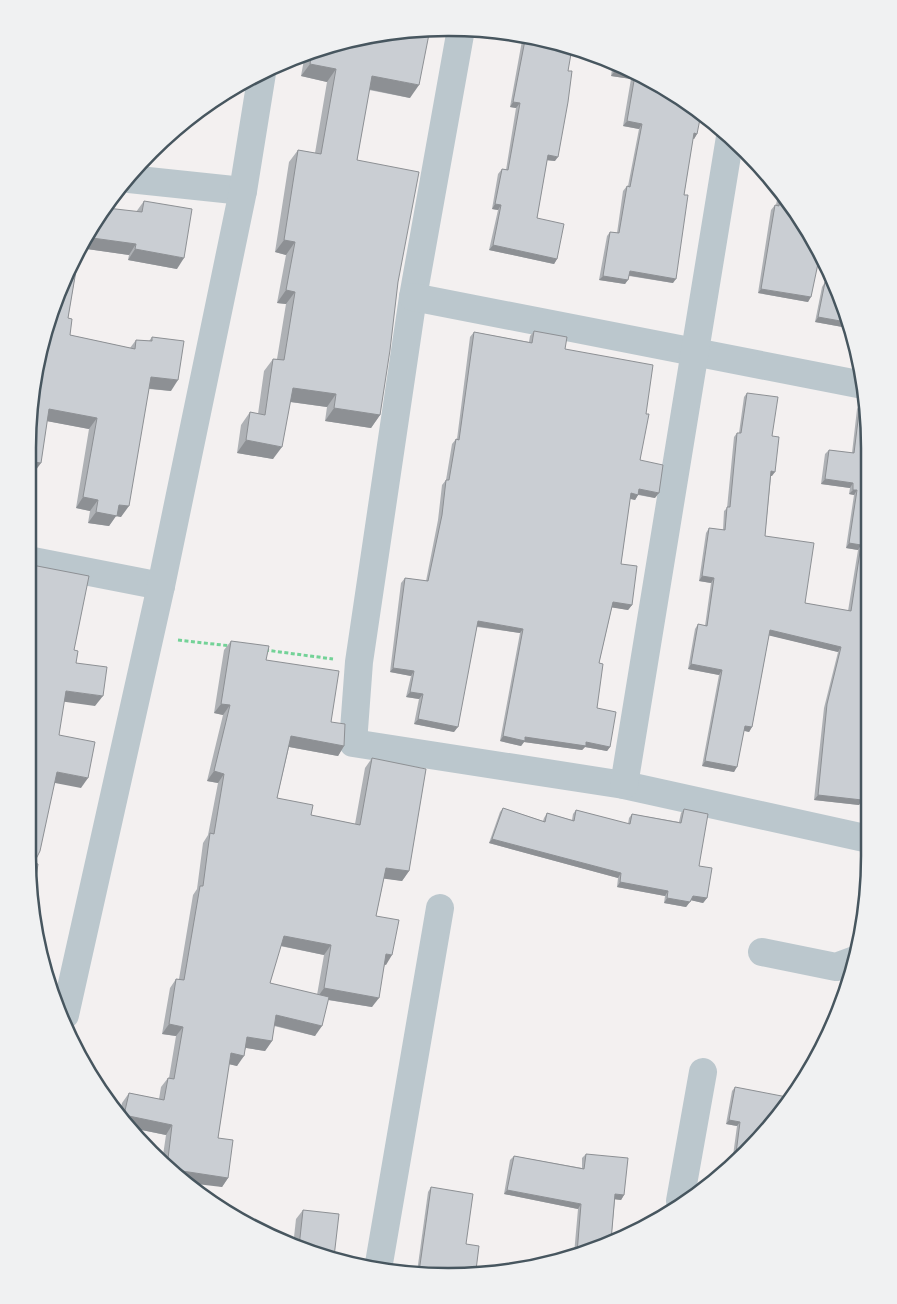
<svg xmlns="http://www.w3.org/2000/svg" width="897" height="1304" font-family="'Source Sans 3',sans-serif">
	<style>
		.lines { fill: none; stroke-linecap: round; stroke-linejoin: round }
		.path { stroke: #73d297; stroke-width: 3; stroke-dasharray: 4 2.5; stroke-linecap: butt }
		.street { stroke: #bbc7cd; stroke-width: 28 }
		.wall { fill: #aeb1b5; fill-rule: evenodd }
		.shaded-wall { fill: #8d9094 }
		.building { fill: #caced3; stroke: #8d9094 }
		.rim { fill: none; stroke: #47565f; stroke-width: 2.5 }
	</style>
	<rect width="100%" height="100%" fill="#f3f0f0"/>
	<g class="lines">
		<g class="path">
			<polyline points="178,640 231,646"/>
			<polyline points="265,650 333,659"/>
		</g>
		<g class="street">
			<polyline points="461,29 413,297 359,662 353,743 624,785 869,839"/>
			<polyline points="129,179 243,191"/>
			<polyline points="413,297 863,385"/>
			<polyline points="28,560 161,586"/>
			<polyline points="624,785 730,137"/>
			<polyline points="762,952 836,967 855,960"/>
			<polyline points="65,1015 161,586 243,191 262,73"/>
			<polyline points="680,1201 703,1072"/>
			<polyline points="378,1269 440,908"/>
		</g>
	</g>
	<g class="wall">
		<polygon points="523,35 531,36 555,161 547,160 537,218 557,259 554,264 489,250 498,210 492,209 498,174 502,169 506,170 516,108 510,107"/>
		<polygon points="367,36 410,98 369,90 357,160 398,282 380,415 371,428 325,421 327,407 290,402 273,459 237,453 241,425 250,412 258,414 264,371 273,359 277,359 286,304 277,303 286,255 275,252 289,162 298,150 315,153 327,82 301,76 305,54"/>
		<polygon points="613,62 683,99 697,134 694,139 693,138 684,195 673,283 629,276 625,284 599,280 607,236 610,232 617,233 623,191 627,186 628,186 639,129 623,126 631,79 611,76"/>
		<polygon points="778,195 820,254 808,302 758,293 771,210 775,205 776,205"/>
		<polygon points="144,201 177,269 128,260 129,255 80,248 68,318 70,335 130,348 136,340 149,341 152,337 171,391 149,389 121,517 116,516 109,526 88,523 90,511 76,508 89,429 47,421 33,474 28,473 28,448 36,367 84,238 136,212"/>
		<polygon points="825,282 848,328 815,322 822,287"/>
		<polygon points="534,331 565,349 646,414 640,460 655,498 638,495 635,500 630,499 621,564 632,605 628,610 612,607 599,663 597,708 610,747 607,751 585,747 582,750 524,742 521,746 500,741 520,633 477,627 454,732 414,724 419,699 406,697 411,676 390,672 401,583 405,578 426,581 438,520 442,485 446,480 452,444 456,439 457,439 470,337 474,332 529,342 530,336"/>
		<polygon points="747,393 772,436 772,476 771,476 765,536 805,603 848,611 858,550 846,548 854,495 849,494 850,488 821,484 825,454 829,450 852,453 857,409 860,404 864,747 862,800 859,805 814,800 824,708 838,652 769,635 752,727 749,732 744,731 734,772 702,766 719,675 688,669 695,629 698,624 705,626 711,583 699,581 706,533 709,528 723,530 724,511 727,508 734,437 737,433 739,433 744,397"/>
		<path d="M 231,641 L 266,660 L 331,722 L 344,746 L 338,756 L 289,747 L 277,798 L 311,815 L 355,824 L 365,768 L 372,758 L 409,871 L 402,881 L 384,878 L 376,916 L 386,965 L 385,964 L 372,1007 L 328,1000 L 315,1036 L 274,1026 L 272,1041 L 265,1051 L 246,1048 L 237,1066 L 229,1064 L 218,1138 L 228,1178 L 222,1187 L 171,1172 L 162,1162 L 166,1135 L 132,1128 L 120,1113 L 122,1103 L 129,1093 L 159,1099 L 161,1087 L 168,1078 L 169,1078 L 176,1036 L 162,1034 L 170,988 L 176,979 L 179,979 L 193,895 L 197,889 L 203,843 L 208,835 L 218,783 L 207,781 L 223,715 L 214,713 L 224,650 ZM 280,946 L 324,955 L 317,995 L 270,983 Z"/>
		<polygon points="503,808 543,821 544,818 547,813 572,820 573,814 576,810 628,824 629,818 632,814 679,822 681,813 684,809 699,866 707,898 703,903 691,900 686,907 664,903 665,896 617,887 618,878 489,843 500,812"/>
		<polygon points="735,1087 746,1153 732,1163 737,1126 726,1124 732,1091"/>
		<polygon points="586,1154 624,1195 621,1200 615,1199 611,1241 574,1254 578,1209 504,1194 510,1160 514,1156 582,1168 582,1158"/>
		<polygon points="431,1187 466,1244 476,1270 417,1272 428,1192"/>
		<polygon points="303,1210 334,1257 293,1246 296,1219"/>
	</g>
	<g class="shaded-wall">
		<polygon points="310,64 336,69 327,82 301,76"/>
		<polygon points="614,72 635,75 631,79 611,76"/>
		<polygon points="372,76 419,85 410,98 363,88"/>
		<polygon points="210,102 213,102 201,119 191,118"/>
		<polygon points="513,102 520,103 516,108 510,107"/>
		<polygon points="627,121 642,124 639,129 623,126"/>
		<polygon points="694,133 697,134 694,139 691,138"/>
		<polygon points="548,155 558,157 555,161 545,160"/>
		<polygon points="495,204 501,205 498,210 492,209"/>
		<polygon points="85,237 136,244 129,255 80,248"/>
		<polygon points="284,240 295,242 286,255 275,252"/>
		<polygon points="493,245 557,259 554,264 489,250"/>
		<polygon points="135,249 184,258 177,269 128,260"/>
		<polygon points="630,271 676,279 673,283 626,275"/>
		<polygon points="603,276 628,280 625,284 599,280"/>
		<polygon points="761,289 811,297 808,302 758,293"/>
		<polygon points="286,290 295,292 286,304 277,303"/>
		<polygon points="818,317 846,322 848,328 815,322"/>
		<polygon points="151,377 178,380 171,391 144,388"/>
		<polygon points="293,388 336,394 327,407 284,401"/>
		<polygon points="334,408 380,415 371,428 325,421"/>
		<polygon points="49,409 97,418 89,429 41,420"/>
		<polygon points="246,440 282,447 273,459 237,453"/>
		<polygon points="28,461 41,463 33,474 28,473"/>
		<polygon points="771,471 775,472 772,476 768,476"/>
		<polygon points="825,479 853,483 850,488 821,484"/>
		<polygon points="639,489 659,493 655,498 636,494"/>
		<polygon points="853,490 857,490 854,495 849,494"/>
		<polygon points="631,493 638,495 635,500 628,498"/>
		<polygon points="83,497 98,500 90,511 76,508"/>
		<polygon points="119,505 129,506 121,517 116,516 109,526 88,523 96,512"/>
		<polygon points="849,543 861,545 858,550 846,548"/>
		<polygon points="702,576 714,578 711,583 699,581"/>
		<polygon points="613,602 632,605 628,610 609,607"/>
		<polygon points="478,621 523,629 520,633 475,626"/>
		<polygon points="770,630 841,647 838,652 767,635"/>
		<polygon points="691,664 722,670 719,675 688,669"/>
		<polygon points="393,668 414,671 411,676 390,672"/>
		<polygon points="66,691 103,696 95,706 59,701"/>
		<polygon points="410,692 423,694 419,699 406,697"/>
		<polygon points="221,704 230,705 223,715 214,713"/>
		<polygon points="418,719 458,727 454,732 414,724"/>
		<polygon points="745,726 752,727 749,732 742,730"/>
		<polygon points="291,736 344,746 338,756 284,746"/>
		<polygon points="503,736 525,737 586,742 610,747 607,751 585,747 582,750 524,742 521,746 500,741"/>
		<polygon points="705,761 737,767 734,772 702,766"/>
		<polygon points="214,771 224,774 218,783 207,781"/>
		<polygon points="57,772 88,778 81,788 50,782"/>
		<polygon points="818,795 862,800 859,805 814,800"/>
		<polygon points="492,839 621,873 618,878 489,843"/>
		<polygon points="386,868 409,871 402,881 379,878"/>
		<polygon points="620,882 668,891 665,896 617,887"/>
		<polygon points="693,896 707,898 703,903 690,900"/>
		<polygon points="667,898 690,902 686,907 664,903"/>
		<polygon points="284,936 331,945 324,955 277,945"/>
		<polygon points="386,954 392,955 386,965 379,963"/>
		<polygon points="324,988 379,998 372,1007 317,998"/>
		<polygon points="276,1015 322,1026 315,1036 269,1024"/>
		<polygon points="169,1024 183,1027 176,1036 162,1034"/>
		<polygon points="247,1037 272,1041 265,1051 241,1047"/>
		<polygon points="231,1053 244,1056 237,1066 224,1063"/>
		<polygon points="124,1115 172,1125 166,1135 132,1128 122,1117"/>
		<polygon points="729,1120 740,1122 737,1126 726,1124"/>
		<polygon points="169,1169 228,1178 222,1187 188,1183 171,1172"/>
		<polygon points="507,1190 581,1204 578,1209 504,1194"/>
		<polygon points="615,1194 624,1195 621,1200 612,1199"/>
	</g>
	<g class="building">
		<polygon points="430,29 419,85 372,76 357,160 419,172 398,282 390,350 380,415 334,408 336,394 293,388 282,447 246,440 250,412 265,415 273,359 284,360 295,292 286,290 295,242 284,240 298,150 321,154 336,69 310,64 312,52 367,36"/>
		<polygon points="526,35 531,36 572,48 568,71 572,71 568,102 558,157 548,155 537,218 564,224 557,259 493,245 501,205 495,204 502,169 508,170 520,103 513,102"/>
		<polygon points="616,63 683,99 701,114 697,134 694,133 684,195 688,195 676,279 630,271 628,280 603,276 610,232 619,233 627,186 630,187 642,124 627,121 635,75 614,72"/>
		<polygon points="780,198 820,254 811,297 761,289 775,205 779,206"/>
		<polygon points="144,201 192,209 184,258 135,249 136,244 85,237 107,208 142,212"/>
		<polygon points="80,247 68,318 72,319 70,335 135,349 136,340 152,341 152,337 184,341 178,380 151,377 129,506 119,505 117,516 96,512 98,500 83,497 97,418 49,409 41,463 28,461 28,448 36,367"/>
		<polygon points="825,282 833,284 846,322 818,317"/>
		<polygon points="534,331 567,337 565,349 653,365 646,414 649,414 640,460 663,465 659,493 639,489 638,495 631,493 621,564 637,566 632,605 613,602 599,663 603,664 597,708 616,712 610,747 586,742 586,746 525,737 525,741 503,736 523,629 478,621 458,727 418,719 423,694 410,692 414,671 393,668 405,578 428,581 442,515 446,480 449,480 456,439 459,440 474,332 532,343"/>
		<polygon points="747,393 778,397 772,436 779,437 775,472 771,471 765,536 814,543 805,603 851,611 861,545 849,543 857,490 853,490 853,483 825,479 829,450 854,453 860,404 865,405 870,448 870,724 864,747 868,747 862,800 818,795 827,704 841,647 770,630 752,727 745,726 737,767 705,761 722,670 691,664 698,624 707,626 714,578 702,576 709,528 725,530 727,507 730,507 737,433 741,433"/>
		<polygon points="28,562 32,565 89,576 74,650 78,651 76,663 107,667 103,696 66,691 59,735 95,742 88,778 57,772 40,851 34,863 38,864 33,896 28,856"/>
		<polygon points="231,641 269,646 266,660 339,671 331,722 345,724 344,746 291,736 277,798 313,805 311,815 360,825 372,758 426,769 409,871 386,868 376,916 399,920 392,955 386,954 379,998 324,988 331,945 284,936 270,983 329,997 322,1026 276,1015 272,1041 247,1037 244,1056 231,1053 218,1138 233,1140 228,1178 169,1169 167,1167 172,1125 124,1115 129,1093 164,1100 168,1078 174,1079 183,1027 169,1024 176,979 184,980 200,886 203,886 210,833 214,834 224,774 214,771 230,705 221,704"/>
		<polygon points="503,808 545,822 547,813 574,821 576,810 630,824 632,814 681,823 684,809 708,814 699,866 712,868 707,898 693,896 690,902 667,898 668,891 620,882 621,873 492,839"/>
		<polygon points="735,1087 792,1098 746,1153 735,1161 740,1122 729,1120"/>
		<polygon points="586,1154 628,1158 624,1195 615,1194 611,1241 577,1253 581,1204 507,1190 514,1156 584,1169"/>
		<polygon points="431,1187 473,1194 466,1244 479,1246 476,1270 419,1272"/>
		<polygon points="303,1210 339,1214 334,1257 299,1247"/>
	</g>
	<path d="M0 0H897V1304H0ZM448 36H449A412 412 0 0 1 861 448V856A412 412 0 0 1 449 1268H448A412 412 0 0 1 36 856V448A412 412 0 0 1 448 36Z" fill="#f0f1f2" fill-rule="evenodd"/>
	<path class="rim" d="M448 36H449A412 412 0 0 1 861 448V856A412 412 0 0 1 449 1268H448A412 412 0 0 1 36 856V448A412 412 0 0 1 448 36Z"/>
</svg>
